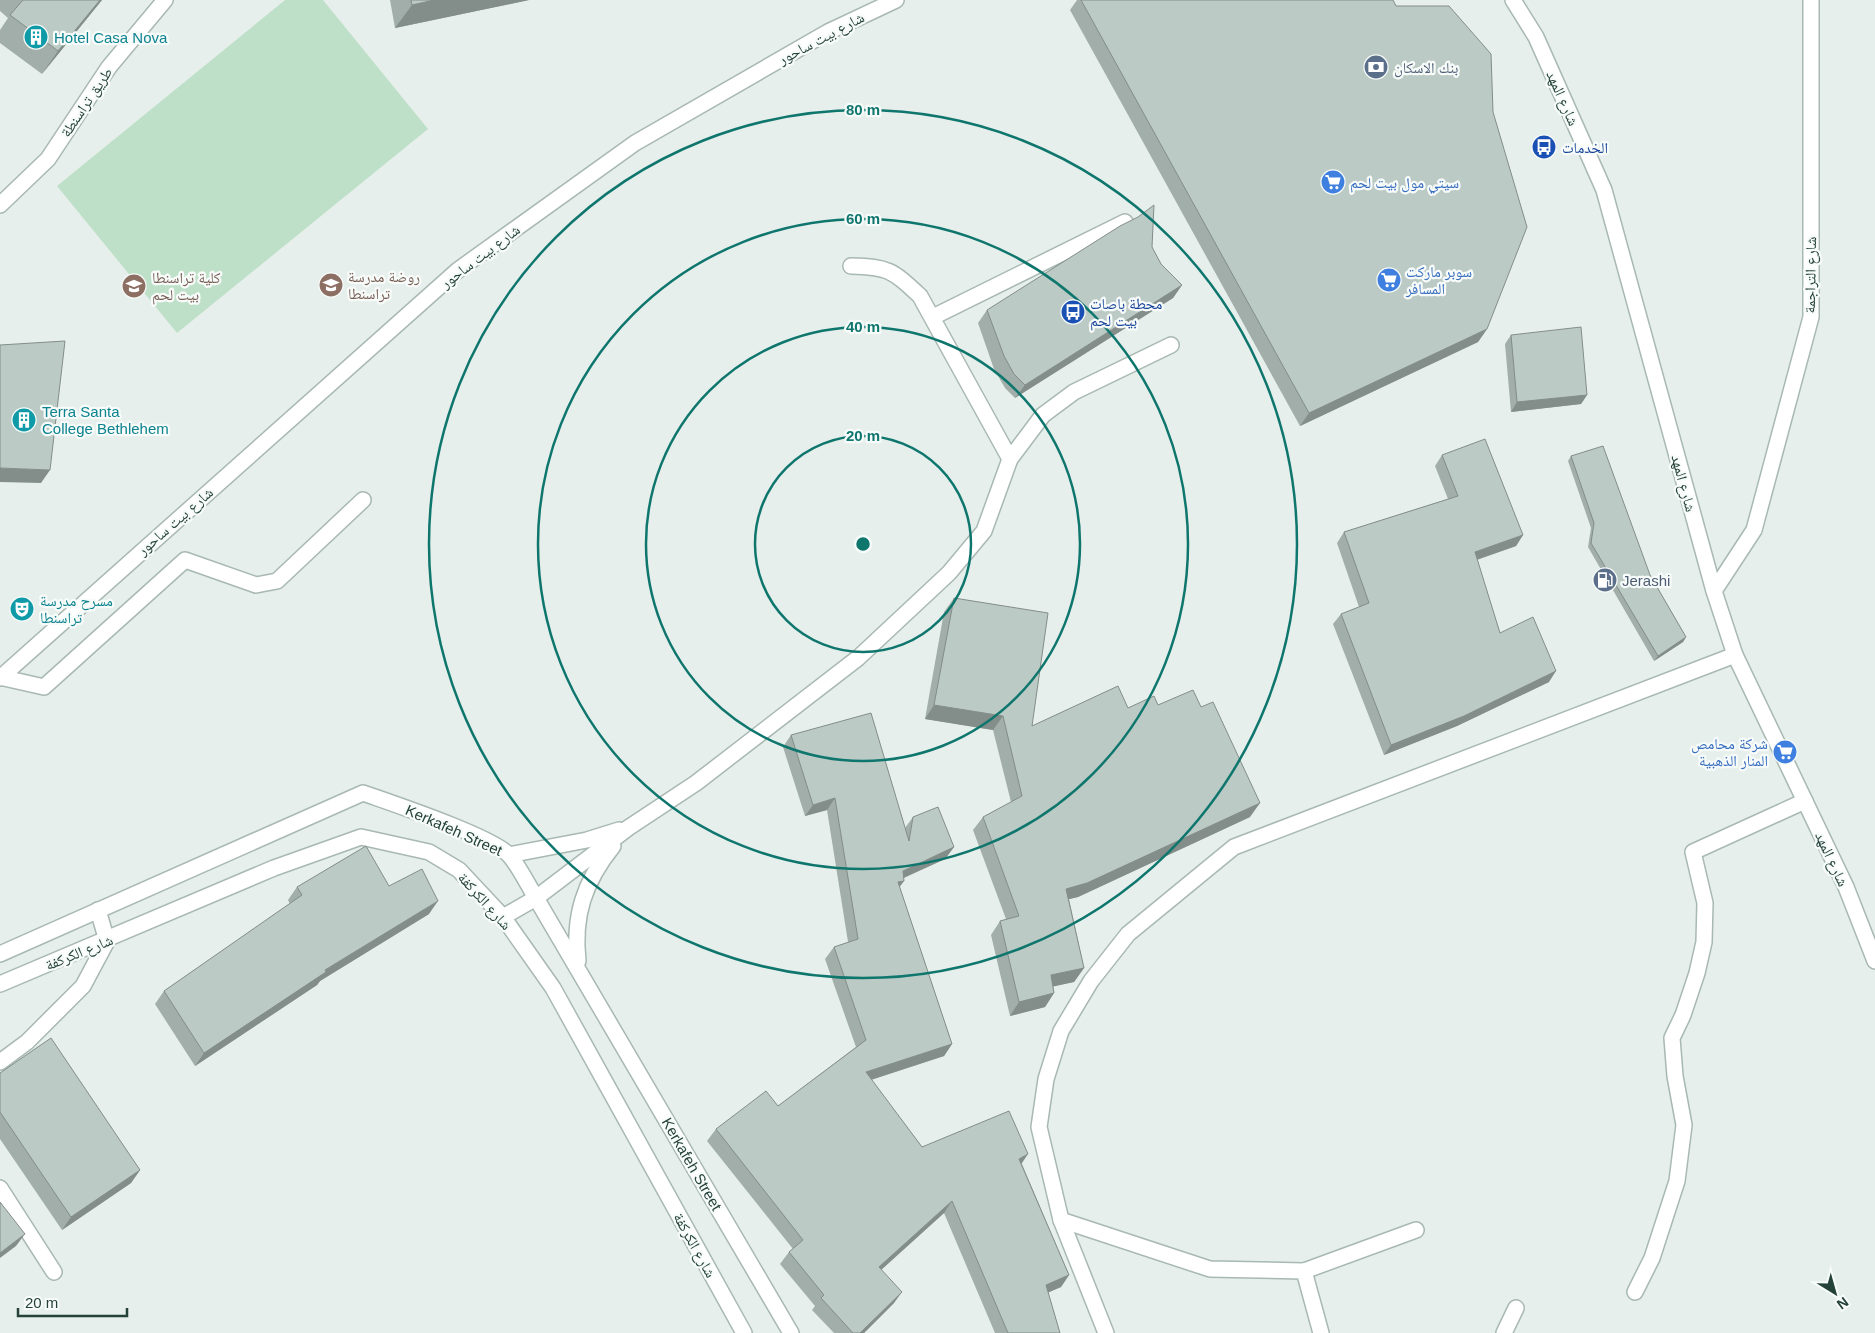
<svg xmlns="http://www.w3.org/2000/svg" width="1875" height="1333" font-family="Arial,'Noto Naskh Arabic',sans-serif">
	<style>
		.green { fill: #bfe0c8 }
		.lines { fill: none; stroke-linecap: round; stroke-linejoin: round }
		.minor-casing { stroke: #a8b8b2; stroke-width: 18 }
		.minor { stroke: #fff; stroke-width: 15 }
		.wall { fill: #a1aea9 }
		.shaded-wall { fill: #838d89 }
		.building { fill: #bbcac4; stroke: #838d89 }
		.ring { fill: none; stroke: #0f766e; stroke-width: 2.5 }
		.labels { text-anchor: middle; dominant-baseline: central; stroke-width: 4.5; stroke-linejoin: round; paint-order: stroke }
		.culture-label { font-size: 15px; fill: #0d838f; stroke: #f7fbf9; text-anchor: start }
		.street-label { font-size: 15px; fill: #24423a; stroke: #f7fbf9 }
		.service-label { font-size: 15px; fill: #4e5e75; stroke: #f7fbf9; text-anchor: start }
		.transit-label { font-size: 15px; fill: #164399; stroke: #f7fbf9; text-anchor: start }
		.shop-label { font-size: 15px; fill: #366cbe; stroke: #f7fbf9; text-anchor: start }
		.education-label { font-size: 15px; fill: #785e54; stroke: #f7fbf9; text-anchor: start }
		.centre { fill: #0f766e; stroke: #f7fbf9; stroke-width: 2.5 }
		.ring-label { font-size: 15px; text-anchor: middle; font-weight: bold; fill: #0f766e; stroke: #f7fbf9; stroke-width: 4.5; stroke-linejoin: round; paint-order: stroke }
	</style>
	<rect width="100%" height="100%" fill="#e6efeb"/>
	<polygon class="green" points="285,0 323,0 428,129 177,333 57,186"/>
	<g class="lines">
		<defs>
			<g id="minor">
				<polyline points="1513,0 1536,37 1604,190 1714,591 1735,655 1846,887 1875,961"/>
				<polyline points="0,205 48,159 109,67 165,0"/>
				<path d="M 851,266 C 889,267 892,270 920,296 L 1010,459"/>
				<polyline points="933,317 1125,222"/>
				<polyline points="1714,591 1754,530 1811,317 1811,0"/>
				<polyline points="0,677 44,687 185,560 256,585 277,581 363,500"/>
				<polyline points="0,678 458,270 635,143 828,32 896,0"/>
				<polyline points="509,855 587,840 619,830"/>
				<polyline points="503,917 536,898 628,828 696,783 858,658 949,573 984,531 1010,459 1043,415 1074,392 1171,345"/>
				<path d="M 0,954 L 363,793 C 391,803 494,837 510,856 C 520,868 528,885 536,898 L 791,1333"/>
				<path d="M 578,961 C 573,916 584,882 613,846"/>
				<polyline points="0,984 274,868 361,837 429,852 459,870 503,917 553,988 744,1333"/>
				<polyline points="0,1062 27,1042 83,986 107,941 98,910"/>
				<polyline points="0,1188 54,1272"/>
				<polyline points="1061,1220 1210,1269 1304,1271 1321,1333"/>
				<polyline points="1304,1271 1416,1230"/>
				<polyline points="1635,1292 1652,1258 1677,1181 1684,1125 1675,1076 1672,1038 1683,1015 1697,973 1704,942 1705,903 1693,852 1805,801"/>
				<polyline points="1106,1333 1061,1220 1039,1127 1046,1079 1061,1031 1091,981 1128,934 1234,847 1735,655"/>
				<polyline points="1504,1333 1516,1308"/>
			</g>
		</defs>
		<use href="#minor" class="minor-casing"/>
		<use href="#minor" class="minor"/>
	</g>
	<g class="wall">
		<polygon points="0,0 102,0 42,74 0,43 0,30 8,18 0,11"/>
		<polygon points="390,0 529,0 395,28"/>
		<polygon points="1077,0 1393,0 1487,329 1478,342 1300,426 1070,10"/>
		<polygon points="1152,247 1161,264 1182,285 1173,298 1015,398 1005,388 994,369 978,323 987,310"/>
		<polygon points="1511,335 1587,395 1581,404 1511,412 1505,344"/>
		<polygon points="1442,455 1523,535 1516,546 1477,560 1500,633 1549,682 1457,726 1384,755 1333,624 1341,614 1359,607 1337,543 1344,532 1448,499 1435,466"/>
		<polygon points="1571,456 1650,575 1686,637 1683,642 1654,661 1588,547 1591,528 1568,461"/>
		<polygon points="954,598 1032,726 1128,708 1158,705 1250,817 1078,897 1069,899 1084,968 1074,982 1053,986 1054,993 1045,1007 1010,1016 991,935 1000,921 1006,919 973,830 983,817 1011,802 993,730 925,719 944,612"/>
		<polygon points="791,735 905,828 913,817 954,847 945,859 904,878 899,887 952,1044 944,1056 871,1080 922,1147 1022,1164 1069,1275 1061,1287 1048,1292 1060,1333 995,1333 944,1213 881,1270 894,1303 864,1333 834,1333 812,1310 815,1306 780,1264 789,1252 793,1249 707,1141 716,1129 778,1106 856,1047 825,959 834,947 848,942 827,810 805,816 783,747"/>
		<polygon points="389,886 429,914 320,981 317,985 195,1066 155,1004 164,991 290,904 288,900 297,887"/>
		<polygon points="0,1073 140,1170 131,1183 62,1230 0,1139"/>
	</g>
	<g class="shaded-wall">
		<polygon points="100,0 102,0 42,74 58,51"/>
		<polygon points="434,0 529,0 395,28 412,5"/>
		<polygon points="1182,285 1173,298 1015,398 1025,385"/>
		<polygon points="1487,329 1478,342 1300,426 1309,413"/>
		<polygon points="1587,395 1581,404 1511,412 1517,402"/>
		<polygon points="0,468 50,470 41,483 0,482"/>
		<polygon points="1523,535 1516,546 1467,563 1475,552"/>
		<polygon points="1686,637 1683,642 1654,661 1658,656"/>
		<polygon points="1556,671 1549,682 1457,726 1384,755 1391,745"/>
		<polygon points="934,705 1003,716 993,730 925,719"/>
		<polygon points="835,798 827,810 805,816 813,805"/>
		<polygon points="1260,803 1250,817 1078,897 1057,902 1066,889"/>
		<polygon points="954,847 945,859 894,882 903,871"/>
		<polygon points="904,881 896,892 898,882"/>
		<polygon points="438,901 429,914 320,981 317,985 195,1066 204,1053 325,970"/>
		<polygon points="1084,968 1074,982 1042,989 1051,975"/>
		<polygon points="1054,993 1045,1007 1010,1016 1019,1002"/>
		<polygon points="952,1044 944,1056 858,1084 866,1072"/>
		<polygon points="1028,1154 1020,1166 1019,1159"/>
		<polygon points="140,1170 131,1183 62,1230 71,1217"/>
		<polygon points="952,1201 944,1213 871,1279 879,1267"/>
		<polygon points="25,1234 16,1246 0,1258 0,1253"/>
		<polygon points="1069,1275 1061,1287 1038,1297 1046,1285"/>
		<polygon points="902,1292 894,1303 864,1333 860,1333"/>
	</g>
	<g class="building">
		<polygon points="23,0 100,0 58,51 10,15"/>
		<polygon points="411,0 434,0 412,5"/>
		<polygon points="1081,0 1393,0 1396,6 1449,6 1491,54 1493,112 1527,227 1487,329 1309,413"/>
		<polygon points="1154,205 1152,247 1161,264 1182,285 1025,385 1014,374 1004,356 987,310 1120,226 1138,217"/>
		<polygon points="1581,327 1587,395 1517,402 1511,335"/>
		<polygon points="65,341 50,470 0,468 0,345"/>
		<polygon points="1485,439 1523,535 1475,552 1500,633 1533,617 1556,671 1464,716 1391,745 1341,614 1369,603 1344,532 1458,496 1442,455"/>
		<polygon points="1603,446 1650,575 1686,637 1658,656 1591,543 1594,523 1571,456"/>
		<polygon points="954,598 1048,613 1032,726 1118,686 1128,708 1154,696 1158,705 1193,690 1201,707 1213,702 1260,803 1087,883 1066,889 1084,968 1051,975 1054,993 1019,1002 1000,921 1019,916 983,817 1022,796 1003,716 934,705"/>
		<polygon points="871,713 909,841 913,817 938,807 954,847 903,871 904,881 898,882 952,1044 866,1072 922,1147 1009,1111 1028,1154 1019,1159 1069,1275 1046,1285 1060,1333 1008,1333 952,1201 879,1267 902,1292 860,1333 853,1333 821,1298 824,1295 789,1252 803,1240 716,1129 766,1091 778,1106 866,1040 834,947 858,939 835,798 813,805 791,735"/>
		<polygon points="366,846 389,886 422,869 438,901 325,970 326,972 204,1053 164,991 302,895 297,887"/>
		<polygon points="51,1038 140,1170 71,1217 0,1112 0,1073"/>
		<polygon points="0,1202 25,1234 0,1253"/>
	</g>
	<g class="ring">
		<circle cx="863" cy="544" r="108"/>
		<circle cx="863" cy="544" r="217"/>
		<circle cx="863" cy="544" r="325"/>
		<circle cx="863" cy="544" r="434"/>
	</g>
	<defs>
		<symbol id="building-disc" viewBox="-11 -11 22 22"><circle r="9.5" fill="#0f9aa8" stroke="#f7fbf9"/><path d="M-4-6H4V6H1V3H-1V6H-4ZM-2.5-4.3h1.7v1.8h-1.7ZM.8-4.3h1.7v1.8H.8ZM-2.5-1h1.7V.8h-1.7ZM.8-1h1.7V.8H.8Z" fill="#fff"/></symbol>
		<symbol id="bank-disc" viewBox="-11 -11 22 22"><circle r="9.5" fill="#5c6f8a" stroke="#f7fbf9"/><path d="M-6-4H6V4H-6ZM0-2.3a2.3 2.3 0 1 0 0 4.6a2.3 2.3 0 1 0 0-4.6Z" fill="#fff"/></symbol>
		<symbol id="bus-disc" viewBox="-11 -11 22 22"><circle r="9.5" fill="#1a4fb4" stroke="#f7fbf9"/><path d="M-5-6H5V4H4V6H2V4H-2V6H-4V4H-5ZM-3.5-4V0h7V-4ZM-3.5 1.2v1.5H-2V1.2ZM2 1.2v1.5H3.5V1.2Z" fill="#fff"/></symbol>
		<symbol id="supermarket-disc" viewBox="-11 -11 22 22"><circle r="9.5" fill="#3f7fe0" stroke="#f7fbf9"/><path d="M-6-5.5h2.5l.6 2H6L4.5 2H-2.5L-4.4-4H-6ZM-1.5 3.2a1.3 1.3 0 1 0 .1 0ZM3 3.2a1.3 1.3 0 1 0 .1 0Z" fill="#fff"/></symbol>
		<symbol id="school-disc" viewBox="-11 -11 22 22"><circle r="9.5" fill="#8d6e63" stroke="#f7fbf9"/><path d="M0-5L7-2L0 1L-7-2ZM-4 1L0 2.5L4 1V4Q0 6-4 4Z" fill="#fff"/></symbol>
		<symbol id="university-disc" viewBox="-11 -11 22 22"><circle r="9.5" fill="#8d6e63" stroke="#f7fbf9"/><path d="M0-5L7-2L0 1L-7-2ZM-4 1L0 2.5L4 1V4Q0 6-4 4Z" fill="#fff"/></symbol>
		<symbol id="fuel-disc" viewBox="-11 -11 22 22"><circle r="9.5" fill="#5c6f8a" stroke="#f7fbf9"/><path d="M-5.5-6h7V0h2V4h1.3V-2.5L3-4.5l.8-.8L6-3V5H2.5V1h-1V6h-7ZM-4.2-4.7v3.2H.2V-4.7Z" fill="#fff"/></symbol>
		<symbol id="theatre-disc" viewBox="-11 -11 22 22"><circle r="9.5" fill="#0f9aa8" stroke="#f7fbf9"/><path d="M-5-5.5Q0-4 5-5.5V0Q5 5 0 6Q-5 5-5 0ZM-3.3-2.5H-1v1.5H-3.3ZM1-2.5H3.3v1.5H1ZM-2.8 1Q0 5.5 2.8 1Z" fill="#fff"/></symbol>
	</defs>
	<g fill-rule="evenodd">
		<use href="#building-disc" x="22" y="23" width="28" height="28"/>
		<use href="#bank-disc" x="1362" y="53" width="28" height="28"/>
		<use href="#bus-disc" x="1530" y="133" width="28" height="28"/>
		<use href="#supermarket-disc" x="1319" y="168" width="28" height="28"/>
		<use href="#supermarket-disc" x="1375" y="266" width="28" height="28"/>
		<use href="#school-disc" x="317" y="271" width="28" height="28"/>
		<use href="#university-disc" x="120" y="272" width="28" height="28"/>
		<use href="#bus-disc" x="1059" y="298" width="28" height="28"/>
		<use href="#building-disc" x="10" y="406" width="28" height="28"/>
		<use href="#fuel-disc" x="1591" y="566" width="28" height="28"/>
		<use href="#theatre-disc" x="8" y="595" width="28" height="28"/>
		<use href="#supermarket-disc" x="1771" y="738" width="28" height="28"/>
	</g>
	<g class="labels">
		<g class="culture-label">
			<text x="54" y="37">Hotel Casa Nova</text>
			<text x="42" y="411">Terra Santa<tspan x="42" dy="17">College Bethlehem</tspan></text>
			<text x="40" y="600">مسرح مدرسة<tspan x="40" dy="17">تراسنطا</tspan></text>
		</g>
		<g class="street-label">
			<text transform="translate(821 38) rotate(-28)">شارع بيت ساحور</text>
			<text transform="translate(1563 98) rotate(66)">شارع المهد</text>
			<text transform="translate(86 102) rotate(-56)">طريق تراسنطة</text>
			<text transform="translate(480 256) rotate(-37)">شارع بيت ساحور</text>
			<text transform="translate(1810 275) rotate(-89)">شارع التراجمة</text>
			<text transform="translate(1684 483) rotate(75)">شارع المهد</text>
			<text transform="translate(175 521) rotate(-41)">شارع بيت ساحور</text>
			<text transform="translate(454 830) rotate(24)">Kerkafeh Street</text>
			<text transform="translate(1832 859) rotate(65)">شارع المهد</text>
			<text transform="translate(485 901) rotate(48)">شارع الكركفة</text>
			<text transform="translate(79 952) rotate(-22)">شارع الكركفة</text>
			<text transform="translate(692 1164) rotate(60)">Kerkafeh Street</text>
			<text transform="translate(695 1245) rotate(61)">شارع الكركفة</text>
		</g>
		<g class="service-label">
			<text x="1394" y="67">بنك الاسكان</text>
			<text x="1622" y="580">Jerashi</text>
		</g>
		<g class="transit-label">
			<text x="1562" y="147">الخدمات</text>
			<text x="1090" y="303">محطة باصات<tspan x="1090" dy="17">بيت لحم</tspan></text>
		</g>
		<g class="shop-label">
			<text x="1350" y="182">سيتي مول بيت لحم</text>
			<text x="1406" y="271">سوبر ماركت<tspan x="1406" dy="17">المسافر</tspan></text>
			<text x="1768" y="743" text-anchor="end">شركة محامص<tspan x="1768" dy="17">المنار الذهبية</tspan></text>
		</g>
		<g class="education-label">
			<text x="348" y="276">روضة مدرسة<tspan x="348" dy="17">تراسنطا</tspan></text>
			<text x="152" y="277">كلية تراسنطا<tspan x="152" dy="17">بيت لحم</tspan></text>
		</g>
	</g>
	<circle cx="863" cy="544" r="8" class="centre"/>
	<g class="ring-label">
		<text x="863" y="115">80 m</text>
		<text x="863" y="224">60 m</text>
		<text x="863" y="332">40 m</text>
		<text x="863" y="441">20 m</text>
	</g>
	<g transform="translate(1835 1293) rotate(143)" stroke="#f7fbf9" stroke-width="4" paint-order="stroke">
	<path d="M0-4L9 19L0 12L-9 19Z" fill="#24423a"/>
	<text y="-8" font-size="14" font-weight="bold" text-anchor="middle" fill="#24423a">N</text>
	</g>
	<path d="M18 1308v8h109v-8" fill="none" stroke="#24423a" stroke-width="2.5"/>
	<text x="25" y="1308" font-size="15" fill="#24423a" stroke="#f7fbf9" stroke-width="4" paint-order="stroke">20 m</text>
</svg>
